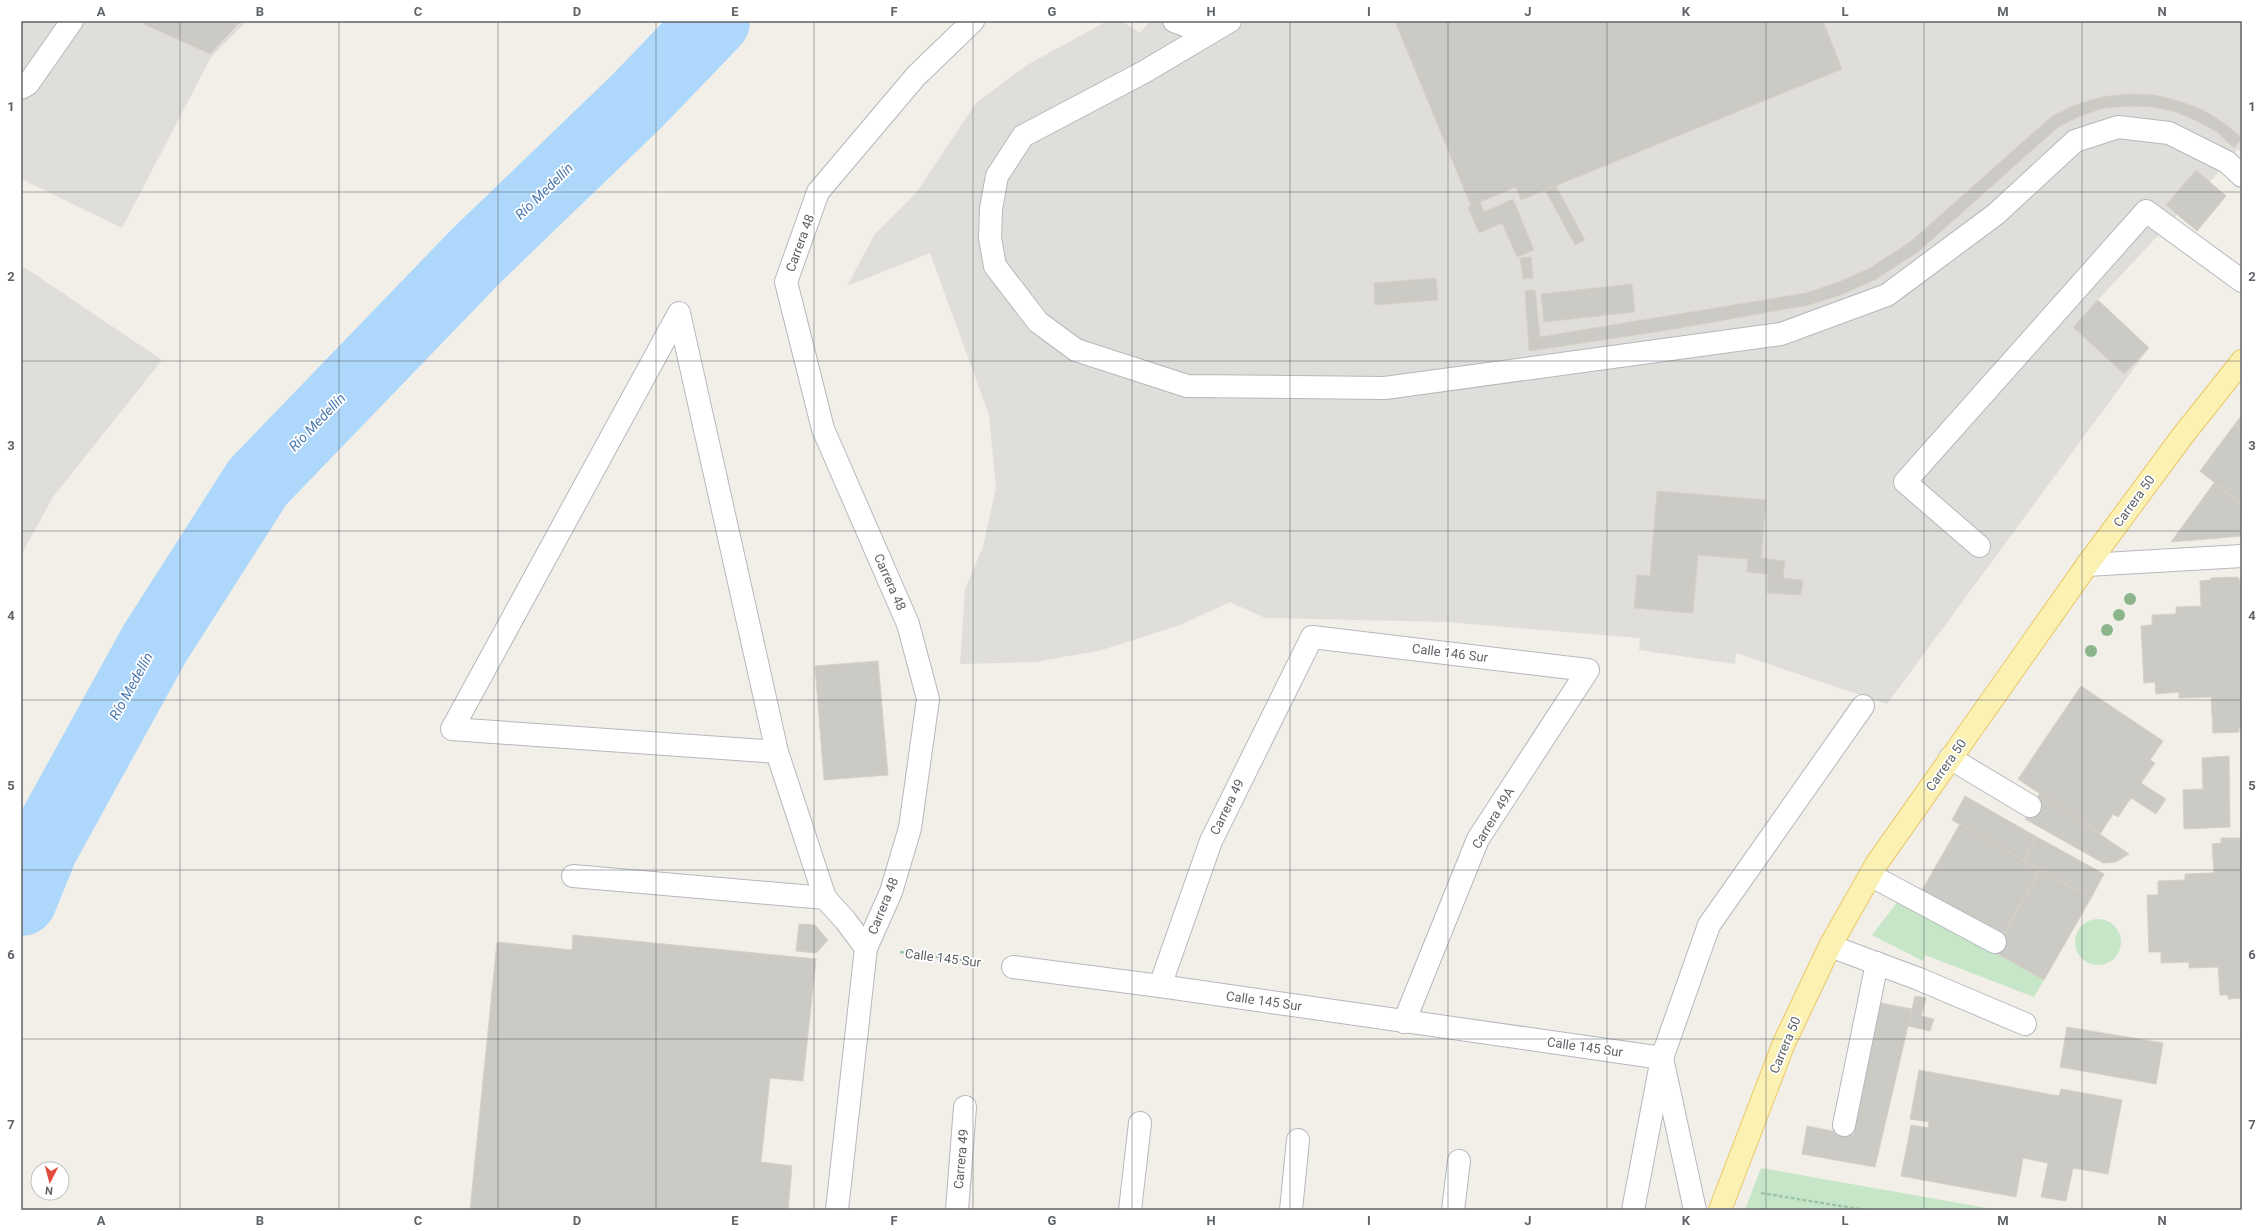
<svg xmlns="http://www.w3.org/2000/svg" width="2263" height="1231" font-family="Roboto,sans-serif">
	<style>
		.industrial { fill: #e0deda }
		.green { fill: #c7e6c7 }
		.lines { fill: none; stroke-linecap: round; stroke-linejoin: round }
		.river { stroke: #aed8fb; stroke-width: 72 }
		.building { fill: #cccac4; stroke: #d5d1c7 }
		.minor-casing { stroke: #b5b8bc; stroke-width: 24 }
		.major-casing { stroke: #ebc867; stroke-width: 24 }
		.path { stroke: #9ec5aa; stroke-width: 2.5; stroke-dasharray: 4 2; stroke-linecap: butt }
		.minor { stroke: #fff; stroke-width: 22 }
		.major { stroke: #fbf1b3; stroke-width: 22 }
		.tree { fill: #8cb48b }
		.grid { fill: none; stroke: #5f6367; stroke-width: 1; stroke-opacity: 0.55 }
		.labels { text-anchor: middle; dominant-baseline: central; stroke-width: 3.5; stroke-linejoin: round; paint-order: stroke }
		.street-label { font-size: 13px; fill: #5f6367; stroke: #fff }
		.water-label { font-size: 14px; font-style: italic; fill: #4a78ae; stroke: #fff }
		.neatline { fill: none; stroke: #5f6367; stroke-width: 1.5 }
		.grid-label { font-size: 13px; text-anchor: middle; font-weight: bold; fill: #5f6367 }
	</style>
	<rect width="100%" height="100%" fill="#f1efe8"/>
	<g class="industrial">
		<polygon points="21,21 247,21 211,57 122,228 21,179"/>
		<polygon points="1107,21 1122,21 1140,33 1150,21 2242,21 2242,153 2238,149 2210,182 2226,196 2197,231 2177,215 2098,300 2149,348 1887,704 1736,653 1735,664 1639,650 1640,638 1446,622 1265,618 1230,602 1180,625 1102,650 1035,662 960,664 965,590 983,546 996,488 989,415 930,253 847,286 875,234 916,193 976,103 1027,65"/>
		<polygon points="21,265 162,360 53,497 21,555"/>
	</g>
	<g class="green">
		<polygon points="1899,900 2044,980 2034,997 1925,955 1923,961 1872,935"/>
		<circle cx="2098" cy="942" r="23"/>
		<polygon points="1761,1168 1998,1210 1745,1210"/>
	</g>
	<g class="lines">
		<polyline class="river" points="21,900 42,848 155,643 258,482 477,255 637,101 714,21"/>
	</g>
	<g class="building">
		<polygon points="147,21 241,21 210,54 144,24"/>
		<polygon points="1395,21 1823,21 1842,69 1521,200 1516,187 1471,206"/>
		<polygon points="2128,94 2155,95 2179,101 2203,110 2224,123 2242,138 2234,148 2217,132 2197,121 2176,112 2153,107 2128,106 2104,108 2080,116 2058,127 1918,252 1876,279 1843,294 1809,305 1668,330 1529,351 1525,291 1535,290 1540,337 1806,293 1839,282 1870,268 1910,242 2051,117 2075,105 2101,97"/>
		<polygon points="2196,170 2226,196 2197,231 2166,205"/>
		<polygon points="1556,186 1585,240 1575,245 1545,190"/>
		<polygon points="1513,199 1534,250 1517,257 1502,223 1479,233 1468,207 1480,202 1484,212"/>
		<polygon points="1531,257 1533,278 1523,279 1520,258"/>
		<polygon points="1436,278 1438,300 1375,305 1374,283"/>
		<polygon points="1632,284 1635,312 1544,322 1541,294"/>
		<polygon points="2098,300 2149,348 2124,374 2073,327"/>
		<polygon points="2242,415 2242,429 2235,424"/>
		<polygon points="2235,424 2242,429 2242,505 2200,471"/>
		<polygon points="2214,483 2242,505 2242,536 2171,542"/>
		<polygon points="1657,491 1766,500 1761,558 1785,561 1783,578 1803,580 1801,595 1767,593 1768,574 1747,572 1748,559 1698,555 1693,613 1634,608 1637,575 1650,576"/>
		<polygon points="2238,577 2238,579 2242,579 2242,728 2239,728 2239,732 2213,733 2211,697 2179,698 2179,692 2156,694 2155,682 2144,683 2141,626 2152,625 2152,615 2176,614 2176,607 2201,606 2200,581 2211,580 2211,578"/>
		<polygon points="878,661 888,775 824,780 815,666"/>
		<polygon points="2081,686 2163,741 2150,760 2155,763 2141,783 2166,799 2156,814 2131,798 2118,817 2113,814 2100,834 2018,779"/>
		<polygon points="2229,756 2230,827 2184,829 2183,790 2203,789 2202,758"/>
		<polygon points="2040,793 2129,854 2116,862 2103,863 2025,819"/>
		<polygon points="1965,796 2037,837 2024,861 1952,820"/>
		<polygon points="1960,824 2040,870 2002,937 1921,892"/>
		<polygon points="2037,837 2104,874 2091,898 2024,861"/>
		<polygon points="2221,838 2242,838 2242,998 2228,999 2228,995 2220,995 2218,967 2189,968 2189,962 2161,963 2161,952 2149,952 2147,895 2158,895 2158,881 2185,880 2185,874 2214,873 2212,844 2221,843"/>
		<polygon points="2040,870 2091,898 2044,980 1994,952"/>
		<polygon points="799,924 815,925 828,940 816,953 796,951"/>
		<polygon points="573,935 816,959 803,1081 770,1078 761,1162 792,1166 788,1210 470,1210 497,942 572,950"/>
		<polygon points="1915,996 1926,998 1921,1016 1934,1019 1930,1031 1908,1026"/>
		<polygon points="1881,1003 1912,1009 1875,1167 1802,1154 1807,1126 1853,1135"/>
		<polygon points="2067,1027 2163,1043 2156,1084 2060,1067"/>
		<polygon points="1919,1070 2059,1096 2061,1089 2122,1100 2108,1174 2073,1168 2066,1201 2041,1197 2048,1163 2023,1158 2016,1197 1901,1176 1911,1125 1928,1128 1929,1122 1910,1119"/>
	</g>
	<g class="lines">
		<defs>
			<g id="minor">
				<polyline points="1174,21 1208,34"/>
				<polyline points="1230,21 1144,72 1023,136 997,176 991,209 990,238 995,266 1038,322 1076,350 1187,386 1385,388 1781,334 1887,295 1996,214 2075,141 2118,127 2169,133 2227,162 2242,176"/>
				<polyline points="21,88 28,84 72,21"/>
				<polyline points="1979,546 1905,482 2146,211 2242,281"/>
				<polyline points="2087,565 2242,556"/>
				<polyline points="777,752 452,729 679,313 777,752 825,898"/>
				<polyline points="1950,758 2030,806"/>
				<polyline points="1870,875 1995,942"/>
				<polyline points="573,876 825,898 845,920 866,948"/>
				<polyline points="1830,946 1919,979 2025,1024"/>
				<polyline points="1013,967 1160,986 1662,1058 1695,1210"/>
				<polyline points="1160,986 1211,841 1312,637 1588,670 1478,839 1404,1022"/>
				<polyline points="1844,1125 1877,963"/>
				<polyline points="837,1210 866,948 891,892 910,828 928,699 908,624 823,429 786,282 818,192 916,76 973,21"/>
				<polyline points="957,1210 965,1107"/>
				<polyline points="1130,1210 1140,1123"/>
				<polyline points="1291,1210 1298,1140"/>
				<polyline points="1453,1210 1459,1161"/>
				<polyline points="1633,1210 1662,1058 1709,925 1863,706"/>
			</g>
			<polyline id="major" points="1720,1210 1784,1043 1830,946 1877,863 2087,565 2184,434 2242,361"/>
		</defs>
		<use href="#minor" class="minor-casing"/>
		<use href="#major" class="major-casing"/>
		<g class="path">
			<polyline points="900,952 982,963"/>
			<polyline points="1761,1193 1865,1210"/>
		</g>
		<use href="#minor" class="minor"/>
		<use href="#major" class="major"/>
	</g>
	<g class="tree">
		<circle cx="2130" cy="599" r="6"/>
		<circle cx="2119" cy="615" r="6"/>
		<circle cx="2107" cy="630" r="6"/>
		<circle cx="2091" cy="651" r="6"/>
	</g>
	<path class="grid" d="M 180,21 L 180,1210M 339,21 L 339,1210M 498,21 L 498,1210M 656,21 L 656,1210M 814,21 L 814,1210M 973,21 L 973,1210M 1132,21 L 1132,1210M 1290,21 L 1290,1210M 1448,21 L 1448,1210M 1607,21 L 1607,1210M 1766,21 L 1766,1210M 1924,21 L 1924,1210M 2082,21 L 2082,1210M 21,192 L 2242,192M 21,361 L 2242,361M 21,531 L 2242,531M 21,700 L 2242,700M 21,870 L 2242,870M 21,1039 L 2242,1039"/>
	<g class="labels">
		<g class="street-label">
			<text transform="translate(800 243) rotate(-70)">Carrera 48</text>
			<text transform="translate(2134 501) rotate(-54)">Carrera 50</text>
			<text transform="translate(890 582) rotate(66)">Carrera 48</text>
			<text transform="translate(1450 653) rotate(7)">Calle 146 Sur</text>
			<text transform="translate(1946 765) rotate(-55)">Carrera 50</text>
			<text transform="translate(1227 807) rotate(-64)">Carrera 49</text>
			<text transform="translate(1493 818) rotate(-59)">Carrera 49A</text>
			<text transform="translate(883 906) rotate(-68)">Carrera 48</text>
			<text transform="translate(943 958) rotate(7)">Calle 145 Sur</text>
			<text transform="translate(1264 1001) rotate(8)">Calle 145 Sur</text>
			<text transform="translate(1785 1045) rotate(-67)">Carrera 50</text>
			<text transform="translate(1585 1047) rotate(8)">Calle 145 Sur</text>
			<text transform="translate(961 1159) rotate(-85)">Carrera 49</text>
		</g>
		<g class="water-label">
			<text transform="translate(544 191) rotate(-44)">Río Medellín</text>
			<text transform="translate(317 422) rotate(-46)">Río Medellín</text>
			<text transform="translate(131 686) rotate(-61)">Río Medellín</text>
		</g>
	</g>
	<rect width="2263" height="1231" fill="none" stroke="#ffffff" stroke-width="44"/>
	<g transform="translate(50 1181) rotate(186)"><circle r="19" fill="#ffffff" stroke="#bfc1c2"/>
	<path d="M0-3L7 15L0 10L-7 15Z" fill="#e14d3d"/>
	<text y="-6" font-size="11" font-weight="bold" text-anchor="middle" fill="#5f6367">N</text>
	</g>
	<rect x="22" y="22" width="2219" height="1187" class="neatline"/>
	<g class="grid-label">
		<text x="101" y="16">A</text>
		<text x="260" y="16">B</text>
		<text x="418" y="16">C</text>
		<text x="577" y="16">D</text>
		<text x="735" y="16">E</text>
		<text x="894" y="16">F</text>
		<text x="1052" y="16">G</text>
		<text x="1211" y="16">H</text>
		<text x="1369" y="16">I</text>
		<text x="1528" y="16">J</text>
		<text x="1686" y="16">K</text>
		<text x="1845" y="16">L</text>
		<text x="2003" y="16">M</text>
		<text x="2162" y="16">N</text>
		<text x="11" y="111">1</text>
		<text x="2252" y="111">1</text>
		<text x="11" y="281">2</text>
		<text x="2252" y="281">2</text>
		<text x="11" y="450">3</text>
		<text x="2252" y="450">3</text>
		<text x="11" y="620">4</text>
		<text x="2252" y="620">4</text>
		<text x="11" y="790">5</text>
		<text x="2252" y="790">5</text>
		<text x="11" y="959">6</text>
		<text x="2252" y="959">6</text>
		<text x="11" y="1129">7</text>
		<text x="2252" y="1129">7</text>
		<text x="101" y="1225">A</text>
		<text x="260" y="1225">B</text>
		<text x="418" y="1225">C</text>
		<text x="577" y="1225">D</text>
		<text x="735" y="1225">E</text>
		<text x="894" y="1225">F</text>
		<text x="1052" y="1225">G</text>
		<text x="1211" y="1225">H</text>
		<text x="1369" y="1225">I</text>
		<text x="1528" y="1225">J</text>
		<text x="1686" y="1225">K</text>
		<text x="1845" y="1225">L</text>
		<text x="2003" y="1225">M</text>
		<text x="2162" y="1225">N</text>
	</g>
</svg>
